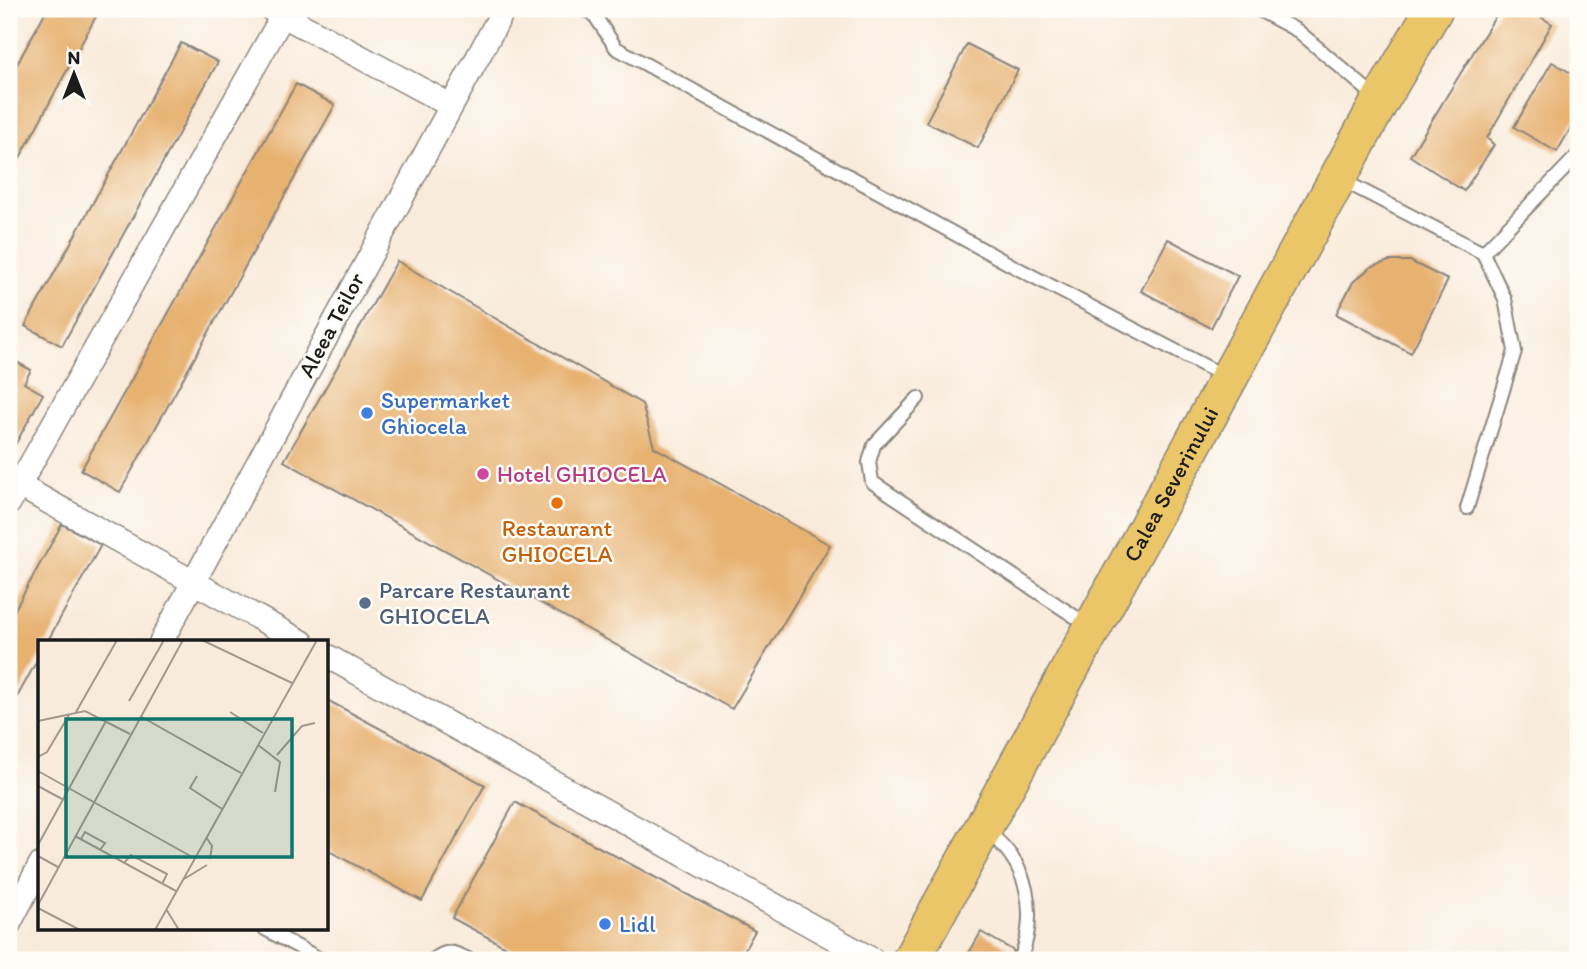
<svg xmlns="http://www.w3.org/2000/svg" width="1587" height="969" font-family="Itim,sans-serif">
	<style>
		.building { fill: #e7b170 }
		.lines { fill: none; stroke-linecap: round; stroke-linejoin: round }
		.service-casing { stroke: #8a847c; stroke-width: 16 }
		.minor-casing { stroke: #8a847c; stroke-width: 26 }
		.primary-casing { stroke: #8a847c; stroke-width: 40 }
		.service { stroke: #fff; stroke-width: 12 }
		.minor { stroke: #fff; stroke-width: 23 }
		.primary { stroke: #ebc669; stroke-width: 37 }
		.shop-dot { fill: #3f7fe0; stroke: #fdfcf7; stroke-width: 2.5 }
		.hotel-dot { fill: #d1479c; stroke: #fdfcf7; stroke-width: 2.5 }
		.food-dot { fill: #e8710a; stroke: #fdfcf7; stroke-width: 2.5 }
		.service-dot { fill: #5c6f8a; stroke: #fdfcf7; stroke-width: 2.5 }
		.labels { text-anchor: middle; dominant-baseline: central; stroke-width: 5; stroke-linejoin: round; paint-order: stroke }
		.street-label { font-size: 23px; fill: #1c1c1c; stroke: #fdfcf7 }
		.shop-label { font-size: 23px; fill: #366cbe; stroke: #fdfcf7; text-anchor: start }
		.hotel-label { font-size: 23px; fill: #b23c85; stroke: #fdfcf7; text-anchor: start }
		.food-label { font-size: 23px; fill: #c56008; stroke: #fdfcf7 }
		.service-label { font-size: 23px; fill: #4e5e75; stroke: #fdfcf7; text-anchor: start }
		.inset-road { fill: none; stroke: #a1988f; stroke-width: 2 }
		.view { fill: #0f766e; fill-opacity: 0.15; stroke: #0f766e; stroke-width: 3.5 }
		.inset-edge { fill: none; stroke: #1c1c1c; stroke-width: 3.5 }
	</style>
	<rect width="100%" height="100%" fill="#fdfcf7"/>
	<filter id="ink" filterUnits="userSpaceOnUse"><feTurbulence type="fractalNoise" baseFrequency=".0143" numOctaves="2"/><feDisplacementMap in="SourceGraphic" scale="14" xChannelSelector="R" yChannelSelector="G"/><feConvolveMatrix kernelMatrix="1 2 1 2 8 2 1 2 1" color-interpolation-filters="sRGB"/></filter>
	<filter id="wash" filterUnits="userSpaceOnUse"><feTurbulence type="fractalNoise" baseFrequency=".00686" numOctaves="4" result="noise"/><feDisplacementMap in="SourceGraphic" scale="28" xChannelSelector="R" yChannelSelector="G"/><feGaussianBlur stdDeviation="1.57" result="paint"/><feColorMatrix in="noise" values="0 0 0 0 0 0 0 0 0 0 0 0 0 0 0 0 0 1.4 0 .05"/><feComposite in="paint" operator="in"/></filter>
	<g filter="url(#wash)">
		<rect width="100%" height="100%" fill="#f9ebdb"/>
		<g id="blocks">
			<g class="building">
				<polygon points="47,9 100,9 9,178 9,79"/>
				<polygon points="1500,9 1528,9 1552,24 1487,138 1494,145 1464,191 1410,156"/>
				<polygon points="1531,9 1546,9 1542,15"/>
				<polygon points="181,43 218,62 62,346 25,326"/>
				<polygon points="967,44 1018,70 978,148 926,122"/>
				<polygon points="1552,62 1578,77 1578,115 1557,152 1514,127"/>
				<polygon points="296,84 335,105 120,492 81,470"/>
				<polygon points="1168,239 1238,276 1211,328 1141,291"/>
				<polygon points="397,261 642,404 654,447 830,545 732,709 284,461"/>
				<polygon points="1389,261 1410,261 1448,280 1411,353 1336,314 1353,282 1371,267"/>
				<polygon points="9,358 31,370 24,383 43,394 9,456"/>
				<polygon points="62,524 101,545 47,642 40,642 40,655 9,712 9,620"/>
				<polygon points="327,700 485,785 422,901 327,850"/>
				<polygon points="515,802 755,931 739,960 530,960 452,918"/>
				<polygon points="981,932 1014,951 1009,960 965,960"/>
			</g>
		</g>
	</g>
	<g filter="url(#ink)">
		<use href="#blocks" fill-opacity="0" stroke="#8a847c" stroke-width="2"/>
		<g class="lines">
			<defs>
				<g id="service">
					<polyline points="583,9 593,13 616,48 1013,266 1226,377"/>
					<polyline points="1257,9 1298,31 1378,99"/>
					<polyline points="1342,180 1483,253 1505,299 1515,351 1467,508"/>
					<polyline points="1483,253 1578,155"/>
					<polyline points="918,398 874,445 869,462 872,482 1089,626"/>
					<path d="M 986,831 C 1028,861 1039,912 1020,960"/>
					<polyline points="265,929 322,960"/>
					<path d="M 433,960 C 448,948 454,952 470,960"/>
				</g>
				<g id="minor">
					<polyline points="271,9 450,105"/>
					<polyline points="9,480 302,642"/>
					<polyline points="9,503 283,15"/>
					<polyline points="161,642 504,9"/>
					<polyline points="327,656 873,960"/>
					<polyline points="9,924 40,865"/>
				</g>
				<g id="primary">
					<path id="s1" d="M 911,960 L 1380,101 L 1434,9"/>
				</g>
			</defs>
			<use href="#service" class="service-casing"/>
			<use href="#minor" class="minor-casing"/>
			<use href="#primary" class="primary-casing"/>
			<use href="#service" class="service"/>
			<use href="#minor" class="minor"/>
			<use href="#primary" class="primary"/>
		</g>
	</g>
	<g class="shop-dot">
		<circle cx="367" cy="413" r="7"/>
		<circle cx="605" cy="924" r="7"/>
	</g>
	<circle class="hotel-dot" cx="483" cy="474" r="7"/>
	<circle class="food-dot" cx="557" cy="503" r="7"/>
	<circle class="service-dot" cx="365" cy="603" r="7"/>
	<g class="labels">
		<g class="street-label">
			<text transform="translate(331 325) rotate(-62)">Aleea Teilor</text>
			<text stroke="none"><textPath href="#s1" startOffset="542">Calea Severinului</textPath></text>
		</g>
		<g class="shop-label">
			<text x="381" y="400">Supermarket<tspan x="381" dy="26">Ghiocela</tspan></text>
			<text x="619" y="924">Lidl</text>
		</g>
		<g class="hotel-label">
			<text x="497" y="474">Hotel GHIOCELA</text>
		</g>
		<g class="food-label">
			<text x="557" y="528">Restaurant<tspan x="557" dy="26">GHIOCELA</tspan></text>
		</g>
		<g class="service-label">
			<text x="379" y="590">Parcare Restaurant<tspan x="379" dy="26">GHIOCELA</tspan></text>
		</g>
	</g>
	<g transform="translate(38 640)">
		<rect width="290" height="290" fill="#f9ebdb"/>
		<path class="inset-road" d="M 164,0 L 254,43M 91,61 L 126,0M 38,72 L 79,0M 192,72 L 225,93M 102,76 L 203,133M 0,81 L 47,71 L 92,94M 220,105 L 242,122 L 237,152M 239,115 L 264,86 L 277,83M 0,117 L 9,112 L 31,75M 0,131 L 156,218M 159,136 L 152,148 L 184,169M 0,146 L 24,159M 37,196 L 138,251M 168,197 L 174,206 L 172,219M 43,199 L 47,192 L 67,203 L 62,210M 0,205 L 68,81M 0,216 L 20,227M 86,223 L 93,215 L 129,234 L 124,244M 146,239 L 169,225M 0,265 L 145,0M 0,268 L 42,290M 128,269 L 141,290M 117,290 L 279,0"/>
		<path class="view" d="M 28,79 L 254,79 L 254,217 L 28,217 Z"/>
		<rect width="290" height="290" class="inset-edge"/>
	</g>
	<rect width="1587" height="969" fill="none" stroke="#fdfcf7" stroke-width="35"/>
	<g transform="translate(74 74)" stroke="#fdfcf7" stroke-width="5" paint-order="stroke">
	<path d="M0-5L12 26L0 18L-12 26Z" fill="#1c1c1c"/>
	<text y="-10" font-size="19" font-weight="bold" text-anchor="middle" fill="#1c1c1c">N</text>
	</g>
</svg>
